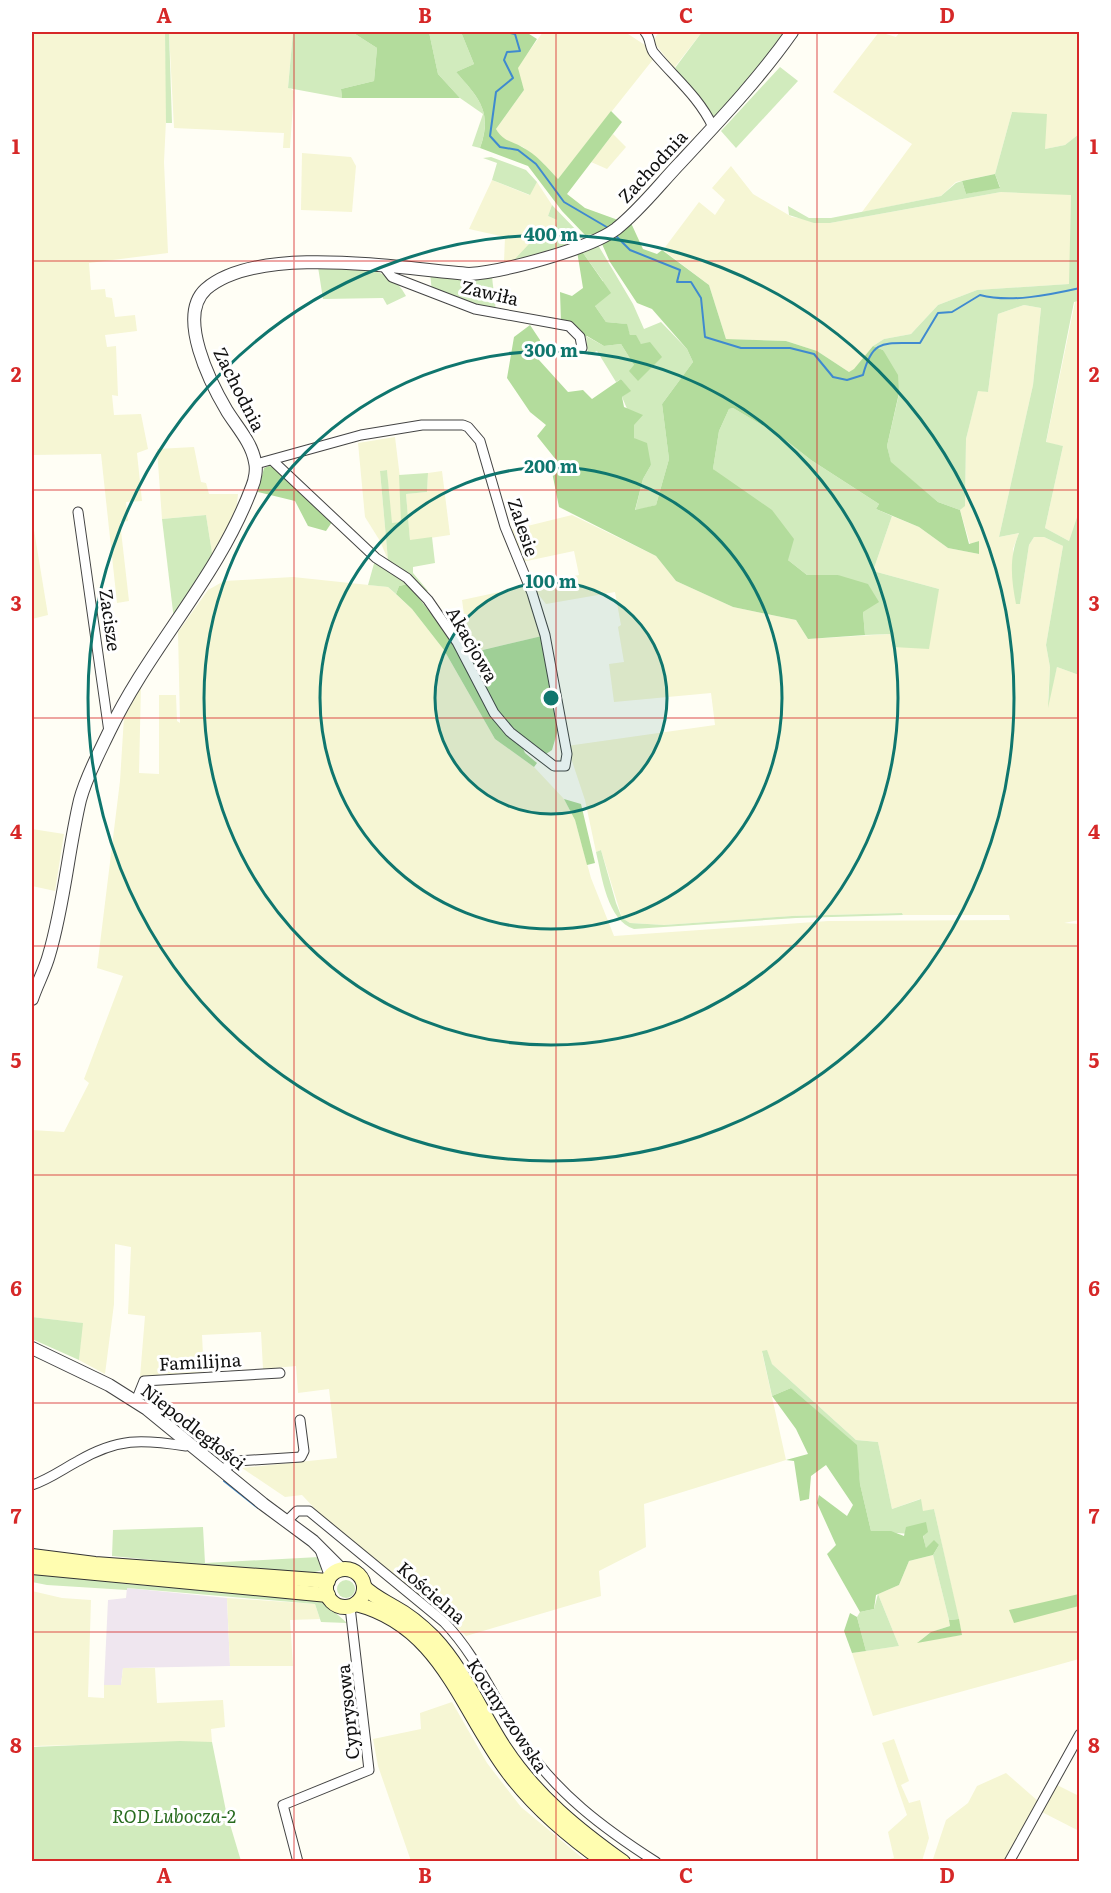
<svg xmlns="http://www.w3.org/2000/svg" width="1111" height="1893" font-family="Literata,serif">
	<style>
		.industrial { fill: #efe6ef }
		.farmland { fill: #f6f6d4 }
		.green { fill: #d1ebbd }
		.forest { fill: #b3dc9c }
		.lines { fill: none; stroke-linecap: round; stroke-linejoin: round }
		.stream { stroke: #3f8acf; stroke-width: 2 }
		.minor-casing { stroke: #444; stroke-width: 11 }
		.tertiary-casing { stroke: #444; stroke-width: 14 }
		.secondary-casing { stroke: #333; stroke-width: 16 }
		.minor { stroke: #fff; stroke-width: 9 }
		.tertiary { stroke: #fff; stroke-width: 12 }
		.secondary { stroke: #fffdb0; stroke-width: 14 }
		.grid { fill: none; stroke: #d62828; stroke-width: 1.5; stroke-opacity: 0.55 }
		.ring { fill: none; stroke: #0f766e; stroke-width: 3 }
		.labels { text-anchor: middle; dominant-baseline: central; stroke-width: 6; stroke-linejoin: round; paint-order: stroke }
		.street-label { font-size: 18px; fill: #111; stroke: #fff }
		.park-label { font-size: 18px; font-style: italic; fill: #286b1f; stroke: #fff }
		.centre { fill: #0f766e; stroke: #fff; stroke-width: 3 }
		.ring-label { font-size: 18px; text-anchor: middle; font-weight: bold; fill: #0f766e; stroke: #fff; stroke-width: 6; stroke-linejoin: round; paint-order: stroke }
		.neatline { fill: none; stroke: #d62828; stroke-width: 2 }
		.grid-label { font-size: 20px; text-anchor: middle; font-weight: bold; fill: #d62828 }
	</style>
	<rect width="100%" height="100%" fill="#fffef5"/>
	<polygon class="industrial" points="127,1588 227,1598 230,1666 123,1668 121,1685 104,1685 108,1600 126,1598"/>
	<g class="farmland">
		<polygon points="32,32 165,32 167,100 164,162 168,253 89,263 91,290 105,289 106,297 112,298 115,317 135,315 137,331 105,335 107,347 116,346 118,396 112,395 114,415 141,414 148,449 137,453 142,501 126,502 128,521 120,522 129,601 117,603 101,454 32,455"/>
		<polygon points="169,32 293,32 288,87 294,91 290,148 283,148 284,133 174,128"/>
		<polygon points="543,32 625,32 648,47 655,57 558,179 543,163 523,147 503,140 496,129 524,90 517,68"/>
		<polygon points="659,32 702,32 674,68 653,41"/>
		<polygon points="879,32 896,37 900,32 1079,32 1079,134 1065,145 1045,149 1012,112 995,174 956,182 941,196 862,212 912,144 833,92"/>
		<polygon points="613,134 626,147 607,169 591,162"/>
		<polygon points="302,153 351,157 356,166 352,212 301,210"/>
		<polygon points="731,166 753,194 792,217 830,223 1001,192 1071,194 1070,284 977,290 938,305 911,334 884,339 873,346 854,370 849,372 817,351 786,341 726,339 709,285 663,250 699,202 715,215 725,200 712,188"/>
		<polygon points="492,180 529,195 537,182 552,205 548,216 557,220 555,230 513,261 504,262 505,237 469,229"/>
		<polygon points="1079,301 1079,511 1069,541 1045,528 1063,446 1046,443 1075,302"/>
		<polygon points="1024,305 1041,308 1033,385 999,537 1019,533 1013,549 1020,604 1029,545 1034,537 1044,537 1063,546 1046,645 1050,667 1048,702 1057,667 1079,675 1079,920 1064,923 1080,924 1079,1659 873,1716 852,1653 899,1646 878,1594 899,1585 909,1561 933,1555 949,1620 950,1626 931,1632 918,1642 962,1635 934,1509 923,1512 920,1499 892,1509 878,1442 856,1440 772,1364 762,1352 786,1460 644,1504 646,1547 599,1571 601,1596 466,1636 444,1615 333,1528 302,1495 285,1497 242,1468 337,1458 329,1389 298,1393 296,1366 263,1369 261,1332 202,1335 204,1374 140,1377 145,1316 128,1314 131,1247 115,1244 114,1304 105,1374 79,1360 82,1323 32,1317 32,1130 64,1132 89,1083 84,1079 123,976 97,968 120,781 124,717 141,685 139,773 159,774 159,695 176,695 177,721 180,723 178,632 208,590 224,581 293,577 388,587 412,609 444,650 495,739 534,767 564,799 575,820 591,878 614,936 828,921 1010,920 1009,915 903,915 902,913 792,916 664,925 630,923 622,918 601,850 596,852 585,800 567,746 715,725 711,693 614,702 609,664 624,662 618,627 621,625 615,592 546,604 530,584 579,575 574,551 522,562 511,530 572,515 656,556 676,581 733,607 796,620 808,639 890,634 939,589 873,571 892,516 919,527 948,548 979,554 979,541 970,544 960,510 965,505 966,439 978,390 988,392 998,314"/>
		<polygon points="395,437 402,494 401,523 391,523 387,470 380,471 388,560 380,541 365,517 358,443"/>
		<polygon points="194,447 201,482 206,483 209,494 238,494 236,513 213,559 206,515 162,519 157,449"/>
		<polygon points="442,471 450,535 410,541 406,494 427,492 428,473"/>
		<polygon points="32,518 48,615 32,619"/>
		<polygon points="527,586 542,636 478,651 476,642 468,643 462,600"/>
		<polygon points="32,829 64,834 55,891 32,886"/>
		<polygon points="32,1591 62,1598 91,1600 88,1697 104,1698 104,1685 121,1685 123,1668 155,1668 157,1703 223,1700 225,1727 211,1729 212,1742 32,1746"/>
		<polygon points="227,1598 315,1604 320,1619 290,1620 293,1666 230,1666"/>
		<polygon points="452,1702 487,1763 521,1807 586,1861 411,1861 378,1766 373,1739 421,1729 420,1713"/>
		<polygon points="894,1739 909,1781 901,1785 909,1803 920,1800 929,1838 922,1861 883,1861 894,1858 888,1832 907,1815 882,1743"/>
		<polygon points="1006,1773 1038,1801 1006,1861 932,1862 946,1820 968,1803 977,1786"/>
		<polygon points="1055,1784 1079,1796 1079,1831 1040,1811"/>
	</g>
	<g class="green">
		<polygon points="165,32 169,32 172,123 166,123"/>
		<polygon points="293,32 352,32 377,48 374,81 341,89 342,98 288,88"/>
		<path d="M 429,32 L 461,32 L 474,64 L 456,72 C 479,98 493,112 480,148 L 472,146 L 483,114 L 460,98 L 438,74 Z"/>
		<polygon points="702,32 787,32 771,56 715,118 675,68"/>
		<polygon points="780,67 798,81 736,148 721,131"/>
		<path d="M 1012,112 L 1047,114 L 1045,149 L 1065,145 L 1079,134 L 1079,301 L 1074,302 L 1046,442 L 1063,446 L 1045,528 L 1069,541 L 1079,511 L 1079,675 L 1057,667 L 1048,708 L 1050,667 L 1046,645 L 1063,546 L 1044,537 L 1034,537 L 1029,545 L 1020,604 L 1016,604 C 1011,578 1009,558 1019,533 L 999,537 L 1033,385 L 1041,308 L 1024,305 L 998,314 L 988,392 L 978,391 L 966,439 L 965,506 L 960,510 L 938,502 L 891,463 L 887,446 L 899,394 L 883,350 L 873,346 L 884,339 L 911,334 L 938,305 L 977,290 L 1069,284 L 1071,195 L 1001,192 L 830,223 L 814,223 L 789,215 L 788,206 L 809,218 L 831,218 L 941,196 L 956,183 L 962,181 L 966,194 L 1000,187 L 995,174 Z"/>
		<polygon points="491,157 526,170 537,182 530,195 492,180 497,163 483,158"/>
		<polygon points="552,205 581,235 581,240 493,269 513,261 544,228 555,230 557,220 548,216"/>
		<polygon points="598,245 633,304 644,329 661,322 687,349 693,362 662,404 669,459 656,505 635,511 643,479 651,465 634,438 634,425 622,397 630,391 621,379 616,382 597,351 588,355 586,336 604,346 621,344 634,365 638,380 641,344 630,335 626,324 606,322 595,306 603,281 581,250"/>
		<path d="M 318,267 C 353,270 388,262 406,296 L 387,305 L 383,298 L 323,299 Z"/>
		<polygon points="430,273 492,277 496,311 432,292"/>
		<polygon points="733,408 779,435 811,460 879,504 876,509 892,516 873,571 939,589 929,649 893,647 890,634 865,635 863,612 838,575 807,575 788,560 713,469 719,431 729,409"/>
		<polygon points="387,470 392,523 401,522 399,475 428,473 427,492 406,494 410,540 432,537 435,563 413,567 413,573 428,591 424,591 388,560 380,471"/>
		<polygon points="206,515 213,559 174,620 162,519"/>
		<polygon points="375,560 408,584 399,586 396,594 388,587 368,585"/>
		<path d="M 601,850 L 616,903 L 622,918 L 630,923 L 664,925 L 792,916 L 902,913 L 903,915 L 796,918 L 634,929 C 607,920 602,877 596,852 Z"/>
		<polygon points="32,1317 83,1323 79,1360 32,1339"/>
		<polygon points="767,1350 772,1364 856,1440 878,1442 892,1509 921,1499 923,1511 934,1509 959,1619 949,1620 933,1555 939,1545 926,1549 923,1535 871,1531 860,1484 856,1445 791,1388 772,1396 762,1351"/>
		<polygon points="203,1527 205,1563 319,1557 322,1570 305,1575 112,1556 113,1530"/>
		<polygon points="32,1572 126,1584 320,1599 347,1623 321,1622 315,1604 127,1588 127,1590 47,1585 32,1582"/>
		<circle cx="346" cy="1589" r="9"/>
		<polygon points="878,1594 899,1646 866,1651 857,1617 860,1612 874,1609"/>
		<polygon points="180,1741 212,1742 226,1811 241,1861 32,1861 32,1747"/>
	</g>
	<g class="forest">
		<polygon points="352,32 429,32 438,74 460,98 342,98 341,89 374,81 377,48"/>
		<path d="M 461,32 L 526,32 L 537,39 L 518,68 L 524,90 L 496,129 C 504,142 510,140 522,147 C 536,154 547,167 558,179 L 611,111 L 622,122 L 567,194 L 585,208 L 618,220 C 609,228 598,235 585,235 L 562,211 L 528,166 L 480,148 C 493,112 479,98 456,72 L 474,64 Z"/>
		<polygon points="995,174 1000,188 966,194 962,181"/>
		<polygon points="631,223 643,249 657,254 662,250 709,285 726,339 786,341 817,351 849,372 854,369 873,346 883,350 898,375 899,393 887,446 891,462 938,502 960,510 969,544 979,541 979,554 948,548 919,527 876,509 879,504 811,460 779,435 733,408 729,409 719,431 713,469 772,510 794,539 788,560 807,575 838,575 868,584 879,602 863,612 865,635 808,639 796,620 733,607 676,581 656,556 559,507 550,462 557,461 537,436 546,425 530,412 507,378 514,337 530,325 540,340 539,360 568,392 583,390 592,399 621,379 631,391 622,397 624,407 643,415 634,425 634,438 647,443 651,465 643,479 635,510 656,505 669,459 662,404 693,362 687,349 652,309 637,303 610,262 602,244"/>
		<polygon points="581,250 611,293 595,306 606,322 627,324 630,335 636,335 641,344 650,342 662,357 638,381 629,371 634,365 621,344 604,346 587,336 582,338 561,322 560,292 572,296 583,288 577,251"/>
		<polygon points="269,466 277,468 332,522 326,531 308,526 295,501 258,492 264,468"/>
		<polygon points="408,584 454,643 474,684 520,742 525,753 537,763 534,767 495,739 444,650 412,609 396,594 399,586"/>
		<path d="M 542,636 L 559,726 L 552,750 L 546,754 C 501,724 490,700 466,654 Z"/>
		<polygon points="564,799 581,804 595,863 587,865 575,820"/>
		<polygon points="791,1388 857,1445 860,1484 871,1531 891,1531 904,1536 906,1527 926,1522 928,1532 923,1536 926,1548 934,1540 939,1545 933,1555 909,1561 899,1585 876,1595 874,1609 860,1612 827,1554 836,1545 817,1503 819,1495 847,1516 853,1505 826,1465 811,1476 809,1499 800,1501 794,1461 786,1460 808,1454 796,1429 772,1396"/>
		<polygon points="1079,1594 1079,1606 1014,1623 1009,1610"/>
		<polygon points="850,1613 857,1617 866,1651 852,1653 844,1631"/>
		<polygon points="959,1619 962,1635 917,1643 931,1632 950,1626 949,1620"/>
	</g>
	<g class="lines">
		<g class="stream">
			<polyline points="505,32 515,34 520,51 507,52 504,60 513,78 496,92 490,136 500,147 518,150 536,164 564,202 610,229"/>
			<path d="M 615,235 L 630,250 L 680,270 L 677,282 L 691,282 L 701,298 L 705,337 L 741,348 L 790,348 L 814,354 L 833,377 L 847,380 L 863,375 C 873,337 885,344 920,343 L 938,313 L 952,312 L 980,295 C 1010,303 1049,295 1080,288"/>
			<polyline points="224,1481 258,1508"/>
		</g>
		<defs>
			<g id="minor">
				<path d="M 645,32 C 651,38 649,47 654,53 C 675,78 699,97 713,127"/>
				<polyline points="385,268 392,277 475,309 569,326 580,337 582,348"/>
				<polyline points="256,464 361,435 422,425 463,425 468,427 480,441 505,527 532,593 545,635 567,754 565,766 554,766 510,732 494,713 457,642 428,600 407,578 376,558 273,461"/>
				<polyline points="78,512 109,732"/>
				<polyline points="136,1401 144,1381 280,1373"/>
				<polyline points="223,1469 237,1461 301,1457 304,1451 300,1420"/>
				<path d="M 32,1485 C 48,1480 63,1469 78,1461 C 118,1438 141,1439 186,1446 L 189,1442"/>
				<path d="M 286,1522 L 297,1511 L 309,1511 L 444,1622 C 477,1656 495,1701 521,1740 C 556,1793 603,1828 656,1862"/>
				<polyline points="298,1862 283,1805 369,1770 350,1607"/>
				<polyline points="1009,1862 1080,1734"/>
			</g>
			<g id="tertiary">
				<path d="M 32,999 C 37,984 45,970 49,955 C 64,905 68,851 80,800 C 86,777 99,753 109,732 C 150,646 218,578 252,487 C 255,480 257,469 255,462 C 252,443 237,427 227,411 C 211,384 176,316 206,289 C 260,243 402,269 469,274 C 503,272 589,249 616,229 C 640,210 659,185 680,163 C 719,121 759,79 792,32"/>
				<polyline points="32,1348 109,1385 147,1409 263,1504 313,1541 342,1570"/>
				<polyline points="322,1551 331,1576"/>
			</g>
			<g id="secondary">
				<polyline points="32,1556 95,1564 328,1581"/>
				<polyline points="32,1567 328,1595"/>
				<circle cx="345" cy="1588" r="19"/>
				<path d="M 364,1587 C 373,1596 384,1601 394,1607 C 409,1615 422,1626 434,1638 C 464,1670 481,1713 505,1749 C 536,1796 578,1830 623,1862"/>
				<path d="M 356,1604 C 441,1626 460,1708 508,1772 C 534,1807 568,1836 605,1862"/>
			</g>
		</defs>
		<use href="#minor" class="minor-casing"/>
		<use href="#tertiary" class="tertiary-casing"/>
		<use href="#secondary" class="secondary-casing"/>
		<use href="#minor" class="minor"/>
		<use href="#tertiary" class="tertiary"/>
		<use href="#secondary" class="secondary"/>
	</g>
	<path class="grid" d="M 294,32 L 294,1862M 556,32 L 556,1862M 817,32 L 817,1862M 32,261 L 1080,261M 32,490 L 1080,490M 32,718 L 1080,718M 32,946 L 1080,946M 32,1175 L 1080,1175M 32,1403 L 1080,1403M 32,1632 L 1080,1632"/>
	<circle cx="551" cy="698" r="116" fill="#0f766e" fill-opacity=".12"/>
	<g class="ring">
		<circle cx="551" cy="698" r="116"/>
		<circle cx="551" cy="698" r="231"/>
		<circle cx="551" cy="698" r="347"/>
		<circle cx="551" cy="698" r="463"/>
	</g>
	<g class="labels">
		<g class="street-label">
			<text transform="translate(652 166) rotate(-47)">Zachodnia</text>
			<text transform="translate(490 292) rotate(13)">Zawiła</text>
			<text transform="translate(240 389) rotate(63)">Zachodnia</text>
			<text transform="translate(524 527) rotate(71)">Zalesie</text>
			<text transform="translate(111 620) rotate(82)">Zacisze</text>
			<text transform="translate(473 644) rotate(60)">Akacjowa</text>
			<text transform="translate(200 1361) rotate(-3)">Familijna</text>
			<text transform="translate(194 1426) rotate(38)">Niepodległości</text>
			<text transform="translate(432 1592) rotate(41)">Kościelna</text>
			<text transform="translate(347 1712) rotate(-96)">Cyprysowa</text>
			<text transform="translate(508 1715) rotate(57)">Kocmyrzowska</text>
		</g>
		<g class="park-label">
			<text x="174" y="1815">ROD Lubocza-2</text>
		</g>
	</g>
	<circle cx="551" cy="698" r="9" class="centre"/>
	<g class="ring-label">
		<text x="551" y="241">400 m</text>
		<text x="551" y="357">300 m</text>
		<text x="551" y="473">200 m</text>
		<text x="551" y="588">100 m</text>
	</g>
	<rect width="1111" height="1893" fill="none" stroke="#ffffff" stroke-width="66"/>
	<rect x="33" y="33" width="1045" height="1827" class="neatline"/>
	<g class="grid-label">
		<text x="164" y="23">A</text>
		<text x="425" y="23">B</text>
		<text x="686" y="23">C</text>
		<text x="947" y="23">D</text>
		<text x="16" y="154">1</text>
		<text x="1094" y="154">1</text>
		<text x="16" y="382">2</text>
		<text x="1094" y="382">2</text>
		<text x="16" y="611">3</text>
		<text x="1094" y="611">3</text>
		<text x="16" y="839">4</text>
		<text x="1094" y="839">4</text>
		<text x="16" y="1068">5</text>
		<text x="1094" y="1068">5</text>
		<text x="16" y="1296">6</text>
		<text x="1094" y="1296">6</text>
		<text x="16" y="1524">7</text>
		<text x="1094" y="1524">7</text>
		<text x="16" y="1753">8</text>
		<text x="1094" y="1753">8</text>
		<text x="164" y="1883">A</text>
		<text x="425" y="1883">B</text>
		<text x="686" y="1883">C</text>
		<text x="947" y="1883">D</text>
	</g>
</svg>
